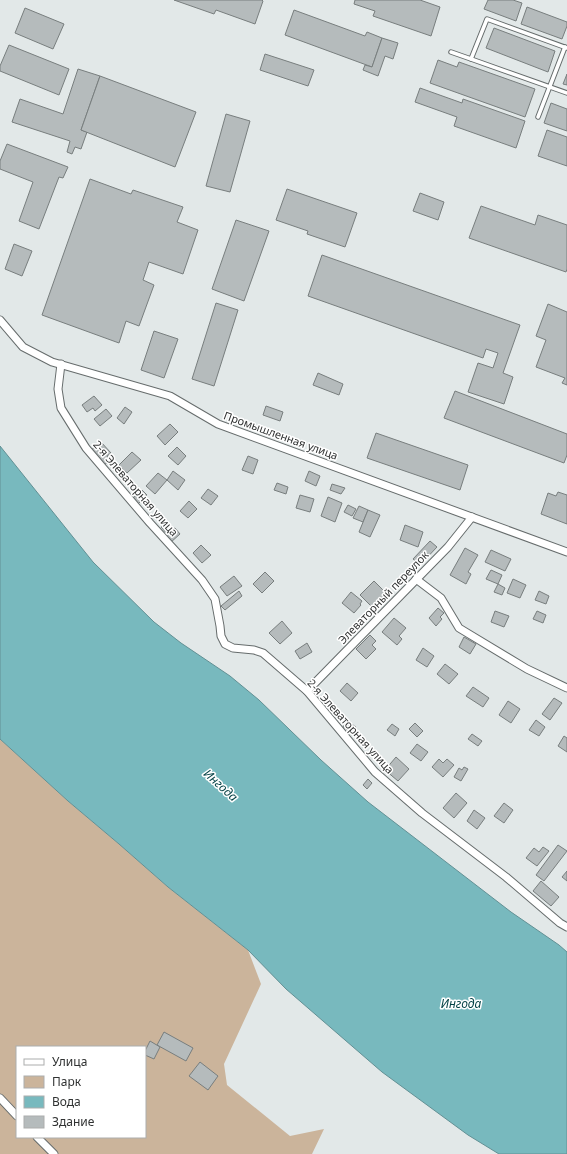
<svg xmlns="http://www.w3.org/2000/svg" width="567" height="1154" font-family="'Noto Sans',sans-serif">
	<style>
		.green { fill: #cbb49b; fill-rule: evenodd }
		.water { fill: #78b9be; stroke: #629094 }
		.building { fill: #b5bbbc; stroke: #787e7e }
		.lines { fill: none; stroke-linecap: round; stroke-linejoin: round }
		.lane-casing { stroke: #666c6c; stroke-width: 5.5 }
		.street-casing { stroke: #666c6c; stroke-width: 9 }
		.lane { stroke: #fff; stroke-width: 3.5 }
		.street { stroke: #fff; stroke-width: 7 }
		.labels { text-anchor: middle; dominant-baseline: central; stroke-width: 3; stroke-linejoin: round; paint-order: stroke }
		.street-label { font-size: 11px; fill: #303232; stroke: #fff }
		.water-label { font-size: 12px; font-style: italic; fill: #003f43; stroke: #fff }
	</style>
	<rect width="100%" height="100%" fill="#e2e8e8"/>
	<path class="green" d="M 0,739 L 68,801 L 119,844 L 168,887 L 248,950 L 261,984 L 224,1064 L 227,1085 L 290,1136 L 324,1129 L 312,1154 L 0,1154 ZM 17,1047 L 145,1047 L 145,1137 L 17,1137 Z"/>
	<polygon class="water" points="0,446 93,562 154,622 181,643 230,676 259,700 321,760 368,802 511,912 559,945 567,952 567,1154 499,1154 468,1135 382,1072 286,989 248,950 168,887 119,844 68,801 0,739"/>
	<g class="building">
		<polygon points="174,0 262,0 263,1 255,24 216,10 214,14"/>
		<polygon points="355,0 420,0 440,7 431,36 373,16 375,11 354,4"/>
		<polygon points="488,0 513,0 522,3 516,21 484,9"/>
		<polygon points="527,7 567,22 567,26 562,39 521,24"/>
		<polygon points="25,8 64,24 53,49 15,33"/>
		<polygon points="294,10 365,36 367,32 382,38 372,67 285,35"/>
		<polygon points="494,28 555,51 548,72 486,48"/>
		<polygon points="382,38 398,43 393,59 385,56 378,76 363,70 365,65 372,67"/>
		<polygon points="9,45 69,69 59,95 0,71 0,66"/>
		<polygon points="265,54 314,70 308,86 260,70"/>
		<polygon points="438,60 457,67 459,62 535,89 525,117 430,83"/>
		<polygon points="78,69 100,76 81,130 87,132 81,149 75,147 72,154 67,152 70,141 12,122 20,99 63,114"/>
		<polygon points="567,74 567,85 563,84"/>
		<polygon points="100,76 196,112 175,167 81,130"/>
		<polygon points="420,88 462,103 463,99 525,121 516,148 454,126 457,117 415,102"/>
		<polygon points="551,103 567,109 567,131 544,123"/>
		<polygon points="226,114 250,121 230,192 206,186"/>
		<polygon points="547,130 567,137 567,166 538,156"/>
		<polygon points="7,144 68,167 63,178 59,177 39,229 19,221 33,182 0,169 0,161"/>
		<polygon points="90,179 131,194 133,190 183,207 177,222 198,230 183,274 149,262 143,280 154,285 139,326 126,321 119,343 42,315"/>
		<polygon points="287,189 357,213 345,247 307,234 308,231 276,220"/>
		<polygon points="420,193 444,202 438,220 413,211"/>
		<polygon points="481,206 535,225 538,215 567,225 567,269 566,272 469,238"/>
		<polygon points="236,220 269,231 244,301 212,289"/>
		<polygon points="14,244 32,251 22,276 5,269"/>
		<polygon points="322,255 520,325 503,373 513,377 504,404 468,392 478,363 493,368 498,353 486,349 483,358 308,296"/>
		<polygon points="216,303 238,310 214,386 192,379"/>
		<polygon points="548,304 567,312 567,385 562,383 565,378 536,367 546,340 536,336"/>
		<polygon points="154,331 178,339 164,378 141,370"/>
		<polygon points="318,373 343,384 339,395 313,385"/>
		<polygon points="455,391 567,434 567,455 564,463 444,418"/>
		<polygon points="94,396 102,405 95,411 93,408 87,412 82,405"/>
		<polygon points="266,406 283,412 280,421 263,415"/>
		<polygon points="125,407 132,412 124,424 117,418"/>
		<polygon points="106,409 112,416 100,426 94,419"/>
		<polygon points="170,424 178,432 165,445 157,436"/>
		<polygon points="376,433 468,465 460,490 367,458"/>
		<polygon points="101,442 111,453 107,456 110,460 104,465 91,450"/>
		<polygon points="177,447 186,456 178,465 168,456"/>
		<polygon points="132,452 141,460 127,473 119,465"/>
		<polygon points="248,456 258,460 253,474 242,470"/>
		<polygon points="173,471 185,480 178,490 167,480"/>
		<polygon points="309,471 320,476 316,486 305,481"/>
		<polygon points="158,473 167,480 155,494 146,486"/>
		<polygon points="277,483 288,487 286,494 274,490"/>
		<polygon points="332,484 345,488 341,494 330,490"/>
		<polygon points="208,489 218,496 211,505 201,498"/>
		<polygon points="142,490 147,495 138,504 133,498"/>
		<polygon points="558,492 567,495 567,524 541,514 548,493 556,496"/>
		<polygon points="300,495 314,499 310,512 296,508"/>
		<polygon points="328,497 342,503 335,522 321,516"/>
		<polygon points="189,501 197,509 188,518 180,511"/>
		<polygon points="348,505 356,509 352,516 344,512"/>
		<polygon points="359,506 368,510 363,522 353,518"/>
		<polygon points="368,510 380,515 370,537 359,532"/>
		<polygon points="166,522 173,529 175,528 180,534 170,543 164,536 167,534 161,527"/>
		<polygon points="405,525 423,532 418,547 400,540"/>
		<polygon points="430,541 437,547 420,565 413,559"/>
		<polygon points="201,545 211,555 202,563 193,553"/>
		<polygon points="465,548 478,555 468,572 471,574 466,584 450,575"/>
		<polygon points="491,550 511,559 505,571 485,562"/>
		<polygon points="491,570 502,575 498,584 486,579"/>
		<polygon points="265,572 274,581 262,593 253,584"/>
		<polygon points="234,576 242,586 227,596 220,587"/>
		<polygon points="513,579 526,585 520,598 507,593"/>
		<polygon points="374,581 389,596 375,610 360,595"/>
		<polygon points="498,584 505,588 502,595 494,592"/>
		<polygon points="239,591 242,596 225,610 221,606"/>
		<polygon points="539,591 549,596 546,604 535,600"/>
		<polygon points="351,592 362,601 360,604 361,605 354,613 342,603"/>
		<polygon points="438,608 444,613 440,617 442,619 436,626 429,618"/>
		<polygon points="495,611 509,616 504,627 491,622"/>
		<polygon points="537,611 546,615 543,623 533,619"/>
		<polygon points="394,618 406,628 399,636 402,639 397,645 382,632"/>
		<polygon points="282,621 292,633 280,644 269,633"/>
		<polygon points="370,635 376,641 372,645 376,649 366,659 356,649"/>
		<polygon points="464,637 476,644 470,654 459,647"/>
		<polygon points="307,643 312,652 300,659 295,651"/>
		<polygon points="423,648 434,656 427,667 416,660"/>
		<polygon points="445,664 458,674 449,684 437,674"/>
		<polygon points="347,683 358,693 351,701 340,691"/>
		<polygon points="473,687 489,698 483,707 466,696"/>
		<polygon points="554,698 562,703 550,720 542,714"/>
		<polygon points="508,701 520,709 511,723 499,715"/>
		<polygon points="536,720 545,727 539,736 529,730"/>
		<polygon points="347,721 356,727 352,733 343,727"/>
		<polygon points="415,723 423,731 417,737 409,729"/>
		<polygon points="392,724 399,729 395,736 387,730"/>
		<polygon points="472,734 482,741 478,746 468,739"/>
		<polygon points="564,736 567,738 567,752 558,746"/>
		<polygon points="417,744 428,752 421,761 410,753"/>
		<polygon points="396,757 409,769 398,781 385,770"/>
		<polygon points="439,759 443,763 447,759 454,765 443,777 432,767"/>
		<polygon points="464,767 468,769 461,781 454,777 459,768 462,770"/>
		<polygon points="368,779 372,783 367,789 363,785"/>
		<polygon points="456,793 467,803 454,818 443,808"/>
		<polygon points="504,803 513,810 504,823 494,816"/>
		<polygon points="474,810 485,818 477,829 467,821"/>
		<polygon points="558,845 567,851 544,881 536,875"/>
		<polygon points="543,847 549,851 537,866 526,858 534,848 539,852"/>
		<polygon points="567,871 567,881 562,877"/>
		<polygon points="541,881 559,897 551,906 533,891"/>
		<polygon points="164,1032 193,1048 186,1061 157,1045"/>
		<polygon points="150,1041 160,1047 154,1059 145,1055 145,1051"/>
		<polygon points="200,1062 218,1076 208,1090 189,1076"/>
	</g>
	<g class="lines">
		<defs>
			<g id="lane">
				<polyline points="567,48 487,19 471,59 567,93"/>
				<polyline points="451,52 471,59"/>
				<polyline points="538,117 565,47"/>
			</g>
			<g id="street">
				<polyline points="0,320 23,347 52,362 170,396 218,424 567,552"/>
				<polyline points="61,364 58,389 61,408 86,448 150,523 202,580 215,599 220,626 221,636 225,644 233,648 254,650 263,653 307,691 375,772 422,813 506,877 560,923 567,927"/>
				<polyline points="416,579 441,598 459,628 527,669 567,688"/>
				<polyline points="307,691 448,547 472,517"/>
				<polyline points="0,1098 17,1116"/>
				<polyline points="37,1137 54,1154"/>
			</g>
		</defs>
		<use href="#lane" class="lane-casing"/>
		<use href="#street" class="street-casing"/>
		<use href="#lane" class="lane"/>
		<use href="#street" class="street"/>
	</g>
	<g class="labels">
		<g class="street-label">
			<text transform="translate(281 435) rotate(20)">Промышленная улица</text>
			<text transform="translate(136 488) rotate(49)">2-я Элеваторная улица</text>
			<text transform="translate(383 597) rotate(-46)">Элеваторный переулок</text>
			<text transform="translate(351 726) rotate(48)">2-я Элеваторная улица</text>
		</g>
		<g class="water-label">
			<text transform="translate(221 785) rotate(42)">Ингода</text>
			<text x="461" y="1003">Ингода</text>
		</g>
	</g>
	<rect x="16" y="1046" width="130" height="92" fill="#ffffff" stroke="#acadad"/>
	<rect x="24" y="1059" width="20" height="6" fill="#ffffff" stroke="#acadad"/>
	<text x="52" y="1066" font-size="12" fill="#303232">Улица</text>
	<rect x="24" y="1076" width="20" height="12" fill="#cbb49b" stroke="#acadad"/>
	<text x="52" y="1086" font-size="12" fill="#303232">Парк</text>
	<rect x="24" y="1096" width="20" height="12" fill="#78b9be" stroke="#acadad"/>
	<text x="52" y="1106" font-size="12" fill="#303232">Вода</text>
	<rect x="24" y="1116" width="20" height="12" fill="#b5bbbc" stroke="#acadad"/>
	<text x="52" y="1126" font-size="12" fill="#303232">Здание</text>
</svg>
